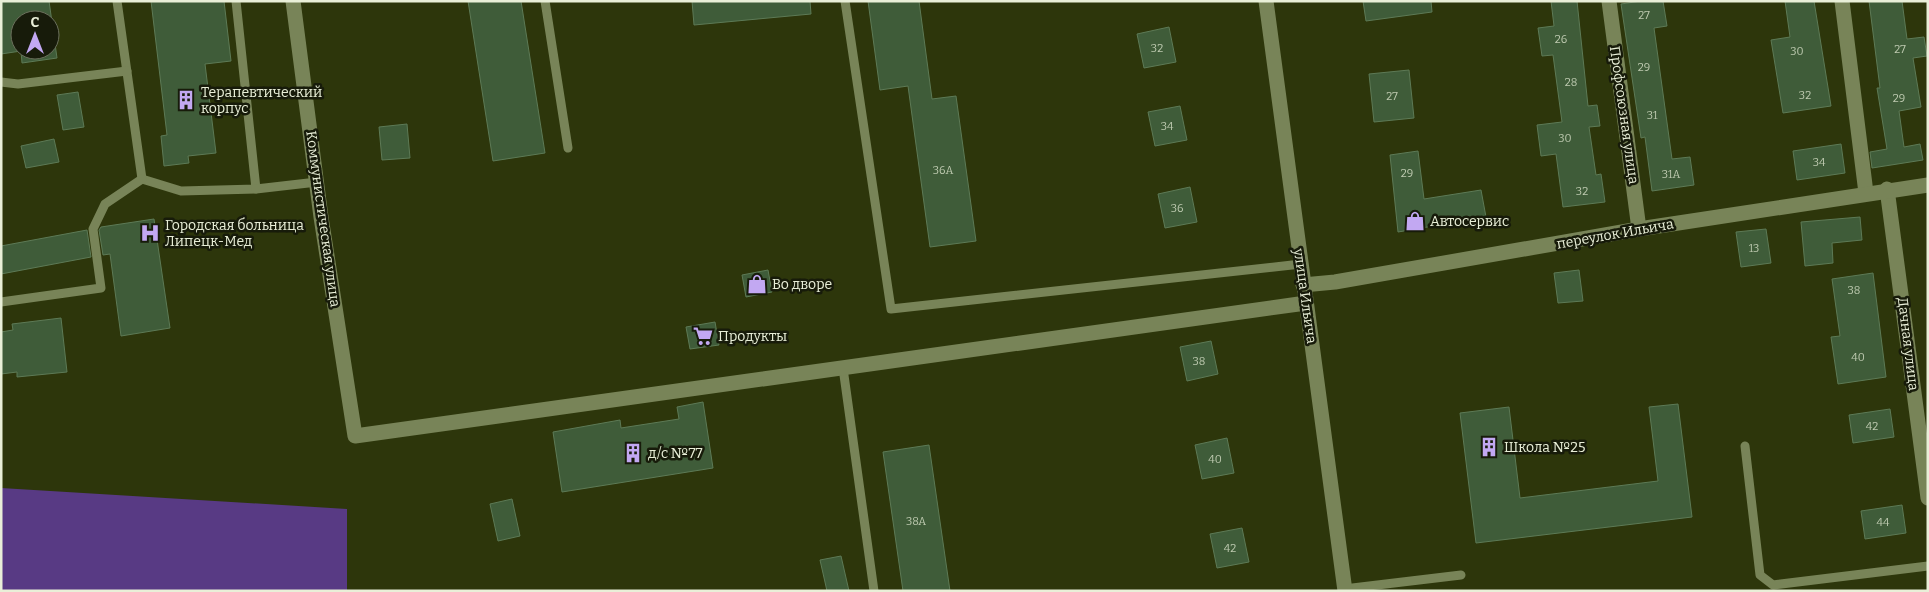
<svg xmlns="http://www.w3.org/2000/svg" width="1929" height="592" font-family="Bitter,serif">
	<style>
		.green { fill: #583a84 }
		.building { fill: #3f5c39; stroke: #5d7a56; fill-rule: evenodd }
		.lines { fill: none; stroke-linecap: round; stroke-linejoin: round }
		.service { stroke: #788458; stroke-width: 9 }
		.minor { stroke: #788458; stroke-width: 15 }
		.tertiary { stroke: #788458; stroke-width: 15 }
		.labels { text-anchor: middle; dominant-baseline: central; stroke-width: 5; stroke-linejoin: round; paint-order: stroke }
		.number-label { font-size: 11px; fill: #becab0 }
		.poi-label { font-size: 14px; fill: #e9efd8; stroke: #171b0a; text-anchor: start }
		.street-label { font-size: 14px; fill: #e9efd8; stroke: #171b0a }
	</style>
	<rect width="100%" height="100%" fill="#2d360b"/>
	<polygon class="green" points="1,488 347,509 347,591 1,591"/>
	<g class="building">
		<path d="M 1,1 L 49,1 L 57,58 L 22,63 L 21,51 L 1,54 ZM 20,20 L 50,20 L 50,50 L 20,50 Z"/>
		<polygon points="151,1 224,1 231,61 205,64 216,153 188,156 189,163 164,166 161,136 167,135"/>
		<polygon points="468,1 521,1 545,153 493,161"/>
		<polygon points="692,1 810,1 811,14 694,25"/>
		<polygon points="868,1 919,1 932,99 956,96 976,241 930,247 908,86 880,90"/>
		<polygon points="1363,1 1431,1 1432,12 1366,21"/>
		<polygon points="1551,1 1577,1 1588,106 1597,105 1600,126 1589,127 1596,175 1601,174 1605,202 1563,207 1556,154 1541,156 1537,125 1562,122 1553,55 1542,56 1538,28 1554,26"/>
		<polygon points="1641,1 1663,1 1667,26 1654,28 1672,159 1690,157 1694,185 1652,191 1645,137 1641,138 1621,4"/>
		<polygon points="1785,1 1814,1 1831,106 1783,113 1771,40 1790,37"/>
		<polygon points="1869,1 1902,1 1907,39 1924,37 1927,56 1913,58 1921,107 1899,111 1904,147 1920,144 1923,160 1872,168 1870,152 1887,149 1877,88 1880,88"/>
		<polygon points="1169,27 1176,62 1144,68 1137,34"/>
		<polygon points="1409,70 1414,118 1374,122 1369,74"/>
		<polygon points="78,92 84,127 63,130 57,95"/>
		<polygon points="1180,106 1187,140 1155,146 1148,112"/>
		<polygon points="407,124 410,158 382,160 379,127"/>
		<polygon points="54,139 59,162 26,168 21,146"/>
		<polygon points="1841,144 1845,173 1797,180 1793,151"/>
		<polygon points="1418,151 1424,199 1481,190 1486,217 1398,232 1390,155"/>
		<polygon points="1190,187 1197,222 1165,228 1158,194"/>
		<polygon points="1860,217 1862,240 1832,243 1833,263 1805,266 1801,222"/>
		<polygon points="154,219 170,328 121,336 110,254 103,255 99,230 101,227"/>
		<polygon points="1766,229 1771,263 1741,267 1736,232"/>
		<polygon points="87,230 91,257 1,274 1,246"/>
		<polygon points="768,270 772,292 746,297 742,275"/>
		<polygon points="1579,270 1583,301 1558,303 1554,273"/>
		<polygon points="1873,273 1886,377 1838,384 1831,337 1840,336 1832,279"/>
		<polygon points="61,318 67,372 17,377 17,372 1,374 1,332 13,330 12,324"/>
		<polygon points="715,322 719,345 690,349 686,327"/>
		<polygon points="1211,341 1218,374 1187,381 1180,347"/>
		<polygon points="703,402 713,468 562,492 553,432 620,420 621,428 679,419 677,407"/>
		<polygon points="1678,404 1692,517 1476,543 1460,413 1509,407 1520,498 1658,481 1649,407"/>
		<polygon points="1890,409 1894,437 1853,443 1849,415"/>
		<polygon points="1227,438 1234,473 1202,479 1195,445"/>
		<polygon points="929,445 950,591 903,591 883,452"/>
		<polygon points="512,499 520,536 498,541 490,504"/>
		<polygon points="1902,505 1906,533 1865,539 1861,511"/>
		<polygon points="1242,528 1249,562 1217,568 1210,534"/>
		<polygon points="841,556 849,591 827,591 820,560"/>
	</g>
	<g class="lines">
		<g class="service">
			<polyline points="117,1 142,179 181,191 256,189 236,1"/>
			<polyline points="545,1 568,148"/>
			<polyline points="845,1 891,309 1301,264"/>
			<polyline points="1,82 18,84 127,71"/>
			<polyline points="256,189 317,182"/>
			<polyline points="1,302 101,288 93,229 105,204 142,179"/>
			<polyline points="843,368 874,591"/>
			<polyline points="1745,446 1760,575 1773,585 1928,566"/>
			<polyline points="1344,589 1461,575"/>
		</g>
		<g class="minor">
			<polyline points="293,1 321,217 355,436 1306,303"/>
			<polyline points="1609,1 1639,229"/>
			<polyline points="1842,1 1866,193"/>
			<polyline points="1887,189 1928,498"/>
			<polyline points="1303,285 1335,282 1639,229 1928,185"/>
		</g>
		<polyline class="tertiary" points="1266,1 1345,591"/>
	</g>
	<defs>
		<symbol id="building-bare" viewBox="-9 -9 18 18"><path d="M-4-6H4V6H1V3H-1V6H-4ZM-2.5-4.3h1.7v1.8h-1.7ZM.8-4.3h1.7v1.8H.8ZM-2.5-1h1.7V.8h-1.7ZM.8-1h1.7V.8H.8Z" fill="#c2a8f2" stroke="#171b0a" stroke-width="2.5" paint-order="stroke"/></symbol>
		<symbol id="shop-bare" viewBox="-9 -9 18 18"><path d="M-5-2.5h2.3a2.7 3.5 0 0 1 5.4 0H5L5.5 6h-11ZM-1.5-2.5h3a1.5 2.3 0 0 0-3 0Z" fill="#c2a8f2" stroke="#171b0a" stroke-width="2.5" paint-order="stroke"/></symbol>
		<symbol id="hospital-bare" viewBox="-9 -9 18 18"><path d="M-5-5h3v3.5h4V-5h3V5h-3V1.5h-4V5h-3Z" fill="#c2a8f2" stroke="#171b0a" stroke-width="2.5" paint-order="stroke"/></symbol>
		<symbol id="supermarket-bare" viewBox="-9 -9 18 18"><path d="M-6-5.5h2.5l.6 2H6L4.5 2H-2.5L-4.4-4H-6ZM-1.5 3.2a1.3 1.3 0 1 0 .1 0ZM3 3.2a1.3 1.3 0 1 0 .1 0Z" fill="#c2a8f2" stroke="#171b0a" stroke-width="2.5" paint-order="stroke"/></symbol>
	</defs>
	<g fill-rule="evenodd">
		<use href="#building-bare" x="172" y="86" width="28" height="28"/>
		<use href="#shop-bare" x="1401" y="207" width="28" height="28"/>
		<use href="#hospital-bare" x="136" y="219" width="28" height="28"/>
		<use href="#shop-bare" x="743" y="270" width="28" height="28"/>
		<use href="#supermarket-bare" x="689" y="322" width="28" height="28"/>
		<use href="#building-bare" x="1475" y="433" width="28" height="28"/>
		<use href="#building-bare" x="619" y="439" width="28" height="28"/>
	</g>
	<g class="labels">
		<g class="number-label">
			<text x="1644" y="15">27</text>
			<text x="1561" y="39">26</text>
			<text x="1157" y="48">32</text>
			<text x="1900" y="49">27</text>
			<text x="1797" y="51">30</text>
			<text x="1644" y="67">29</text>
			<text x="1571" y="82">28</text>
			<text x="1805" y="95">32</text>
			<text x="1392" y="96">27</text>
			<text x="1899" y="98">29</text>
			<text x="1652" y="115">31</text>
			<text x="1167" y="126">34</text>
			<text x="1565" y="138">30</text>
			<text x="1819" y="162">34</text>
			<text x="943" y="170">36А</text>
			<text x="1407" y="173">29</text>
			<text x="1671" y="174">31А</text>
			<text x="1582" y="191">32</text>
			<text x="1177" y="208">36</text>
			<text x="1754" y="248">13</text>
			<text x="1854" y="290">38</text>
			<text x="1858" y="357">40</text>
			<text x="1199" y="361">38</text>
			<text x="1872" y="426">42</text>
			<text x="1215" y="459">40</text>
			<text x="916" y="521">38А</text>
			<text x="1883" y="522">44</text>
			<text x="1230" y="548">42</text>
		</g>
		<g class="poi-label">
			<text x="201" y="92">Терапевтический<tspan x="201" dy="16">корпус</tspan></text>
			<text x="1430" y="221">Автосервис</text>
			<text x="165" y="225">Городская больница<tspan x="165" dy="16">Липецк-Мед</tspan></text>
			<text x="772" y="284">Во дворе</text>
			<text x="718" y="336">Продукты</text>
			<text x="1504" y="447">Школа №25</text>
			<text x="648" y="453">д/с №77</text>
		</g>
		<g class="street-label">
			<text transform="translate(1624 115) rotate(82)">Профсоюзная улица</text>
			<text transform="translate(323 219) rotate(82)">Коммунистическая улица</text>
			<text transform="translate(1615 234) rotate(-10)">переулок Ильича</text>
			<text transform="translate(1305 296) rotate(82)">улица Ильича</text>
			<text transform="translate(1908 344) rotate(83)">Дачная улица</text>
		</g>
	</g>
	<rect width="1929" height="592" fill="none" stroke="#e9efd8" stroke-width="5"/>
	<g transform="translate(35 35)"><circle r="24" fill="#171b0a" stroke="#6b705c"/>
	<path d="M0-4L9 19L0 12L-9 19Z" fill="#c2a8f2"/>
	<text y="-8" font-size="14" font-weight="bold" text-anchor="middle" fill="#e9efd8">С</text>
	</g>
</svg>
